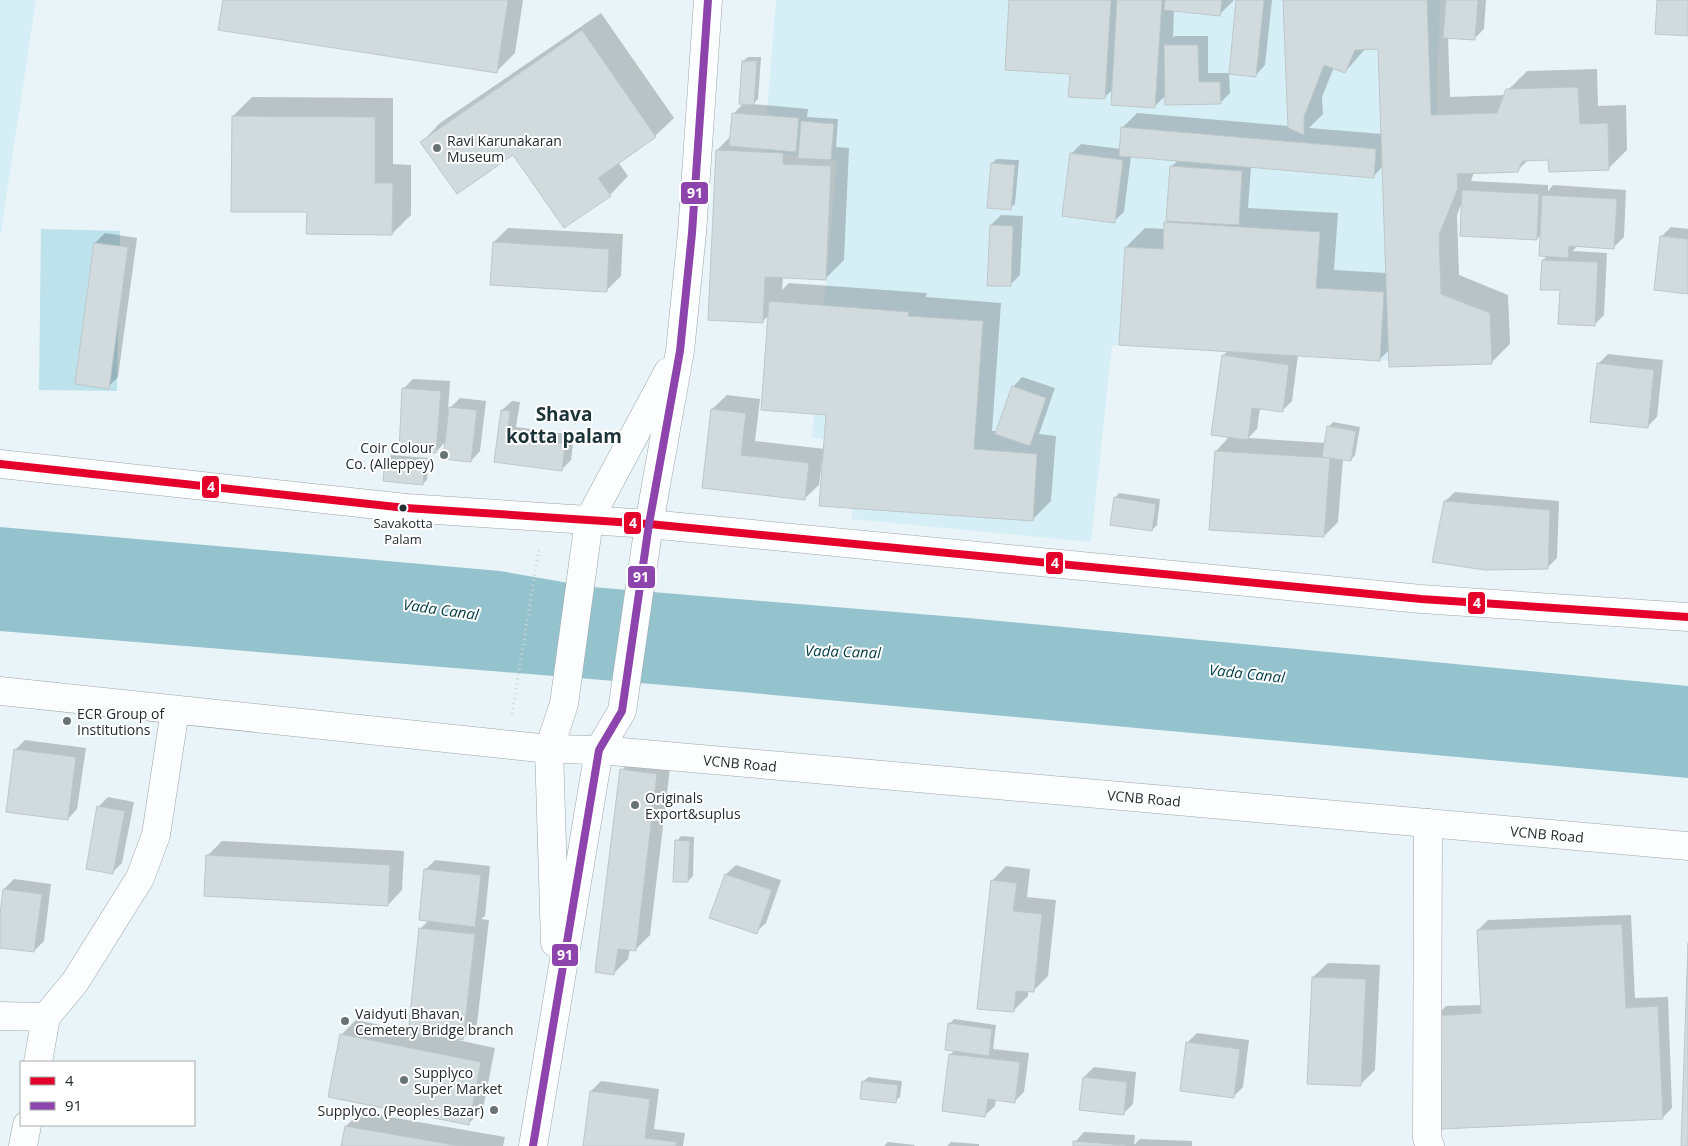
<svg xmlns="http://www.w3.org/2000/svg" width="1688" height="1146" font-family="'Open Sans',sans-serif">
	<style>
		.built { fill: #d6eff6 }
		.green { fill: #bde2eb }
		.water { fill: #94c2cd }
		.shadow { fill: #0003; fill-rule: evenodd }
		.building { fill: #d1dbdd; stroke: #bdc7ca }
		.lines { fill: none; stroke-linecap: round; stroke-linejoin: round }
		.minor-casing { stroke: #9da6a9; stroke-width: 29 }
		.secondary-casing { stroke: #9da6a9; stroke-width: 29 }
		.primary-casing { stroke: #9da6a9; stroke-width: 29 }
		.path { stroke: #d2d5d6; stroke-width: 3; stroke-dasharray: 1 4; stroke-linecap: butt }
		.minor { stroke: #fcfdfe; stroke-width: 28 }
		.secondary { stroke: #fcfdfe; stroke-width: 28 }
		.primary { stroke: #fcfdfe; stroke-width: 28 }
		.bus-1-casing { stroke: #fff; stroke-width: 11 }
		.bus-2-casing { stroke: #fff; stroke-width: 11 }
		.bus-1 { stroke: #e4002b; stroke-width: 8 }
		.bus-2 { stroke: #8e44ad; stroke-width: 8 }
		.poi-dot { fill: #687376; stroke: #fff; stroke-width: 2 }
		.bus-dot { fill: #232d30; stroke: #fff; stroke-width: 2 }
		.labels { text-anchor: middle; dominant-baseline: central; stroke-width: 4; stroke-linejoin: round; paint-order: stroke }
		.bus-label { font-size: 13px; fill: #232d30; stroke: #fff }
		.poi-label { font-size: 14px; fill: #232d30; stroke: #fff; text-anchor: start }
		.street-label { font-size: 14px; fill: #232d30; stroke: #fff }
		.water-label { font-size: 15px; font-style: italic; fill: #003b46; stroke: #fff }
		.district-label { font-size: 19px; font-weight: bold; fill: #1c3338; stroke: #fff }
		.line-badge { stroke: #fff; stroke-width: 2 }
		.badge-label { font-size: 14px; text-anchor: middle; font-weight: bold; fill: #fff }
	</style>
	<rect width="100%" height="100%" fill="#e8f4f7"/>
	<g class="built">
		<polygon points="0,0 36,0 0,238"/>
		<polygon points="776,0 1440,0 1429,363 1112,345 1091,542 852,519 859,443 812,438 837,161 764,151"/>
	</g>
	<polygon class="green" points="41,229 120,231 117,391 39,390"/>
	<polygon class="water" points="0,527 500,571 592,587 968,618 1688,686 1688,778 664,685 0,631"/>
	<g class="shadow">
		<polygon points="224,0 523,0 515,53 496,72"/>
		<polygon points="1010,0 1234,0 1220,14 1174,10 1173,38 1175,36 1208,36 1208,73 1231,73 1238,0 1272,0 1265,65 1256,75 1229,73 1230,93 1220,103 1166,95 1154,107 1113,89 1104,98 1071,73"/>
		<path d="M 1285,0 L 1486,0 L 1484,29 L 1474,39 L 1448,37 L 1450,97 L 1505,95 L 1508,90 L 1527,71 L 1597,69 L 1598,106 L 1626,105 L 1627,150 L 1608,169 L 1549,159 L 1528,160 L 1517,171 L 1474,172 L 1471,181 L 1548,185 L 1548,191 L 1553,185 L 1626,190 L 1624,237 L 1614,247 L 1578,245 L 1573,251 L 1607,253 L 1604,315 L 1594,325 L 1561,289 L 1543,260 L 1548,255 L 1541,234 L 1537,239 L 1462,202 L 1457,215 L 1459,275 L 1508,295 L 1510,344 L 1491,363 L 1390,349 L 1379,360 L 1298,355 L 1292,401 L 1283,410 L 1260,408 L 1257,429 L 1248,438 L 1326,443 L 1328,427 L 1333,422 L 1360,427 L 1355,455 L 1351,460 L 1343,459 L 1338,522 L 1324,536 L 1216,451 L 1230,436 L 1223,356 L 1228,350 L 1126,247 L 1145,228 L 1165,229 L 1168,220 L 1171,167 L 1178,160 L 1131,156 L 1124,212 L 1114,221 L 1071,154 L 1081,144 L 1121,149 L 1122,128 L 1137,113 L 1289,126 ZM 1366,48 L 1379,48 L 1382,134 L 1309,128 L 1323,114 L 1322,97 L 1334,67 L 1345,72 ZM 1251,166 L 1373,177 L 1383,166 L 1387,273 L 1334,270 L 1338,213 L 1248,208 Z"/>
		<polygon points="601,13 674,118 655,136 618,162 628,176 610,195 513,153 422,142 440,123"/>
		<polygon points="748,57 761,57 758,99 753,104 808,109 807,117 838,119 836,147 849,148 844,260 825,279 783,277 782,290 789,283 927,293 926,297 1001,303 992,431 997,431 1013,387 1022,377 1055,388 1039,434 1056,436 1051,501 1032,520 824,460 822,460 819,485 804,499 703,487 712,409 727,395 760,399 755,441 825,449 827,414 769,315 762,322 717,150 731,136 734,113 744,103 743,61"/>
		<polygon points="252,97 393,98 393,164 411,165 411,215 392,234 308,211 233,116"/>
		<polygon points="997,159 1019,160 1015,204 1010,208 992,163"/>
		<polygon points="1001,215 1023,216 1020,275 1010,285 991,225"/>
		<polygon points="1671,227 1688,229 1688,293 1662,236"/>
		<polygon points="508,228 623,234 621,276 606,291 494,242"/>
		<polygon points="105,233 137,238 118,377 108,387 95,243"/>
		<polygon points="1608,354 1663,360 1657,417 1647,427 1598,364"/>
		<polygon points="413,379 450,381 448,410 460,398 486,401 480,451 471,461 446,441 436,452 404,388"/>
		<polygon points="512,401 520,402 516,427 574,435 571,460 562,469 495,461 502,410"/>
		<polygon points="391,455 429,458 427,480 422,484 386,460"/>
		<polygon points="1455,492 1559,501 1557,558 1547,568 1445,501"/>
		<polygon points="1119,493 1160,499 1157,525 1152,530 1115,498"/>
		<polygon points="25,740 86,748 77,809 68,819 15,750"/>
		<polygon points="636,755 671,760 650,935 635,950 630,949 628,959 614,973 622,770"/>
		<polygon points="108,797 134,802 122,863 112,873 98,807"/>
		<polygon points="681,836 694,837 693,876 688,881 677,841"/>
		<polygon points="222,841 404,851 402,890 388,905 208,855"/>
		<polygon points="435,860 490,866 485,916 481,919 489,920 477,1024 463,1038 453,1037 453,1039 495,1048 483,1109 468,1124 341,1035 356,1020 409,1031 420,929 429,920 425,870"/>
		<polygon points="736,865 781,880 766,923 756,932 726,874"/>
		<polygon points="1006,866 1030,869 1027,897 1056,900 1048,976 1033,991 1028,990 1028,996 1013,1011 992,881"/>
		<polygon points="14,879 51,884 44,941 34,951 0,947 4,889"/>
		<polygon points="1631,915 1635,998 1668,997 1672,1108 1662,1118 1437,1016 1446,1006 1482,1005 1478,930 1488,920"/>
		<polygon points="1328,963 1380,965 1375,1070 1360,1085 1313,977"/>
		<polygon points="954,1019 996,1025 993,1049 1029,1053 1024,1092 1014,1102 996,1099 995,1106 985,1115 950,1055 955,1050 949,1024"/>
		<polygon points="1197,1033 1249,1040 1243,1087 1234,1096 1187,1043"/>
		<polygon points="1094,1067 1136,1072 1133,1104 1123,1114 1084,1077"/>
		<polygon points="868,1077 902,1081 900,1097 895,1101 864,1081"/>
		<polygon points="601,1081 659,1089 654,1129 685,1133 683,1146 584,1146 591,1091"/>
		<polygon points="361,1112 505,1137 503,1146 343,1146 346,1126"/>
		<polygon points="1084,1132 1135,1135 1134,1145 1140,1139 1192,1141 1192,1146 1074,1146 1075,1142"/>
		<polygon points="888,1142 915,1145 914,1146 884,1146"/>
		<polygon points="951,1142 979,1144 979,1146 947,1146"/>
	</g>
	<g class="building">
		<polygon points="223,0 508,0 497,73 218,30"/>
		<polygon points="1009,0 1111,0 1105,99 1068,97 1070,74 1005,70"/>
		<polygon points="1117,0 1162,0 1155,108 1111,105"/>
		<polygon points="1165,0 1222,0 1220,16 1164,10"/>
		<polygon points="1236,0 1264,0 1256,77 1229,74"/>
		<polygon points="1283,0 1427,0 1431,115 1497,113 1506,89 1578,87 1580,124 1608,123 1609,170 1549,172 1548,160 1522,161 1518,172 1457,174 1458,188 1439,235 1441,294 1490,313 1492,364 1389,367 1378,49 1355,50 1345,73 1324,65 1304,117 1304,135 1288,128"/>
		<polygon points="1446,0 1478,0 1475,40 1443,38"/>
		<polygon points="1657,0 1688,0 1688,36 1655,34"/>
		<polygon points="582,30 656,137 598,178 611,196 564,228 513,155 457,194 420,142"/>
		<polygon points="1164,45 1198,45 1199,82 1220,82 1221,104 1165,105"/>
		<polygon points="742,61 757,61 754,105 739,104"/>
		<polygon points="732,113 799,118 796,152 729,146"/>
		<polygon points="232,116 375,117 375,183 393,183 392,235 306,234 307,212 231,212"/>
		<polygon points="801,121 834,124 831,160 798,158"/>
		<polygon points="1121,127 1376,149 1374,178 1119,156"/>
		<polygon points="716,150 783,153 783,164 831,166 826,280 765,277 763,323 708,320"/>
		<polygon points="1070,153 1123,160 1115,223 1062,216"/>
		<polygon points="991,163 1015,165 1011,210 987,208"/>
		<polygon points="1170,166 1242,171 1239,225 1166,221"/>
		<polygon points="1462,190 1539,194 1537,240 1460,236"/>
		<polygon points="1542,195 1617,199 1614,249 1569,246 1568,258 1539,256"/>
		<polygon points="1164,222 1320,232 1316,288 1384,292 1380,361 1119,345 1125,247 1163,249"/>
		<polygon points="990,225 1013,226 1011,286 987,286"/>
		<polygon points="1660,236 1688,239 1688,294 1654,290"/>
		<polygon points="493,242 609,249 607,292 490,285"/>
		<polygon points="94,243 128,247 109,389 75,384"/>
		<polygon points="1542,260 1598,262 1595,326 1558,324 1560,290 1540,290"/>
		<polygon points="769,301 909,312 908,316 983,321 974,449 1037,454 1033,521 819,506 826,415 761,410"/>
		<polygon points="1222,355 1289,365 1283,412 1252,408 1248,440 1211,435"/>
		<polygon points="1597,363 1654,370 1648,428 1590,422"/>
		<polygon points="1012,386 1046,398 1030,446 995,434"/>
		<polygon points="402,388 441,391 436,453 399,451"/>
		<polygon points="449,407 477,410 471,462 443,459"/>
		<polygon points="711,409 746,413 741,455 809,463 805,500 702,488"/>
		<polygon points="501,410 510,411 507,437 565,444 562,471 494,462"/>
		<polygon points="1327,426 1356,431 1351,461 1322,457"/>
		<polygon points="1215,451 1330,458 1324,537 1209,530"/>
		<polygon points="385,459 425,463 423,485 383,481"/>
		<polygon points="1114,497 1156,504 1152,531 1110,525"/>
		<polygon points="1444,501 1550,510 1548,569 1485,570 1432,562"/>
		<polygon points="14,749 76,757 68,820 6,812"/>
		<polygon points="620,769 657,774 636,951 618,949 614,975 595,972"/>
		<polygon points="97,806 125,811 113,874 86,869"/>
		<polygon points="675,840 690,841 688,882 673,882"/>
		<polygon points="206,855 390,865 388,906 204,896"/>
		<polygon points="424,869 481,875 475,927 419,920"/>
		<polygon points="725,874 772,890 757,934 709,918"/>
		<polygon points="991,880 1017,883 1013,911 1042,914 1034,992 1016,991 1014,1012 977,1009"/>
		<polygon points="3,889 42,894 34,952 0,948 0,914"/>
		<polygon points="1622,924 1626,1008 1658,1006 1663,1119 1441,1129 1435,1016 1481,1013 1477,930"/>
		<polygon points="419,928 475,934 463,1040 408,1034"/>
		<polygon points="1688,944 1688,1146 1681,1146 1688,943"/>
		<polygon points="1312,977 1366,979 1361,1086 1307,1084"/>
		<polygon points="948,1023 992,1029 989,1056 945,1050"/>
		<polygon points="340,1034 481,1062 469,1125 328,1097"/>
		<polygon points="1186,1042 1240,1049 1234,1098 1180,1091"/>
		<polygon points="949,1054 1020,1062 1015,1103 988,1099 985,1117 942,1111"/>
		<polygon points="1083,1077 1127,1082 1124,1115 1079,1110"/>
		<polygon points="862,1081 898,1085 896,1103 860,1099"/>
		<polygon points="590,1091 650,1099 645,1138 676,1142 676,1146 583,1146"/>
		<polygon points="345,1126 460,1146 341,1146"/>
		<polygon points="1073,1141 1125,1145 1125,1146 1073,1146"/>
	</g>
	<g class="lines">
		<defs>
			<g id="minor">
				<polyline points="1428,823 1427,1138 1430,1146"/>
				<polyline points="0,1016 46,1017"/>
				<polyline points="38,1062 46,1017 75,982 140,878 156,835 175,710"/>
				<polyline points="23,1146 27,1125"/>
			</g>
			<g id="secondary">
				<polyline points="649,524 1421,599 1688,617"/>
				<polyline points="0,691 549,749 599,750 1688,846"/>
			</g>
			<g id="primary">
				<polyline points="0,464 406,508 649,524"/>
				<polyline points="555,943 549,749 564,704 589,520 668,372"/>
				<polyline points="533,1146 599,750 622,711 649,524 680,351 692,233 708,0"/>
			</g>
		</defs>
		<use href="#minor" class="minor-casing"/>
		<use href="#secondary" class="secondary-casing"/>
		<use href="#primary" class="primary-casing"/>
		<polyline class="path" points="512,714 539,548"/>
		<use href="#minor" class="minor"/>
		<use href="#secondary" class="secondary"/>
		<use href="#primary" class="primary"/>
		<defs>
			<polyline id="bus-1" points="0,464 406,508 649,524 1421,599 1688,617"/>
			<polyline id="bus-2" points="533,1146 599,750 622,711 649,524 680,351 692,233 708,0"/>
		</defs>
		<use href="#bus-1" class="bus-1-casing"/>
		<use href="#bus-2" class="bus-2-casing"/>
		<use href="#bus-1" class="bus-1"/>
		<use href="#bus-2" class="bus-2"/>
	</g>
	<g class="poi-dot">
		<circle cx="437" cy="148" r="5"/>
		<circle cx="444" cy="455" r="5"/>
		<circle cx="67" cy="721" r="5"/>
		<circle cx="635" cy="805" r="5"/>
		<circle cx="345" cy="1021" r="5"/>
		<circle cx="404" cy="1080" r="5"/>
		<circle cx="494" cy="1110" r="5"/>
	</g>
	<circle class="bus-dot" cx="403" cy="508" r="4.5"/>
	<g class="labels">
		<g class="bus-label">
			<text x="403" y="523">Savakotta<tspan x="403" dy="16">Palam</tspan></text>
		</g>
		<g class="poi-label">
			<text x="447" y="140">Ravi Karunakaran<tspan x="447" dy="16">Museum</tspan></text>
			<text x="434" y="447" text-anchor="end">Coir Colour<tspan x="434" dy="16">Co. (Alleppey)</tspan></text>
			<text x="77" y="713">ECR Group of<tspan x="77" dy="16">Institutions</tspan></text>
			<text x="645" y="797">Originals<tspan x="645" dy="16">Export&amp;suplus</tspan></text>
			<text x="355" y="1013">Vaidyuti Bhavan,<tspan x="355" dy="16">Cemetery Bridge branch</tspan></text>
			<text x="414" y="1072">Supplyco<tspan x="414" dy="16">Super Market</tspan></text>
			<text x="484" y="1110" text-anchor="end">Supplyco. (Peoples Bazar)</text>
		</g>
		<g class="street-label">
			<text transform="translate(740 763) rotate(5)">VCNB Road</text>
			<text transform="translate(1144 798) rotate(5)">VCNB Road</text>
			<text transform="translate(1547 834) rotate(5)">VCNB Road</text>
		</g>
		<g class="water-label">
			<text transform="translate(441 609) rotate(8)">Vada Canal</text>
			<text transform="translate(843 651) rotate(2)">Vada Canal</text>
			<text transform="translate(1247 673) rotate(6)">Vada Canal</text>
		</g>
		<g class="district-label">
			<text x="564" y="414">Shava<tspan x="564" dy="22">kotta palam</tspan></text>
		</g>
	</g>
	<g class="line-badge">
		<rect x="680" y="181" width="29" height="24" rx="5" fill="#8e44ad"/>
		<rect x="201" y="475" width="19" height="24" rx="5" fill="#e4002b"/>
		<rect x="623" y="511" width="19" height="24" rx="5" fill="#e4002b"/>
		<rect x="1045" y="551" width="19" height="24" rx="5" fill="#e4002b"/>
		<rect x="627" y="565" width="29" height="24" rx="5" fill="#8e44ad"/>
		<rect x="1467" y="591" width="19" height="24" rx="5" fill="#e4002b"/>
		<rect x="551" y="943" width="28" height="24" rx="5" fill="#8e44ad"/>
	</g>
	<g class="badge-label">
		<text x="695" y="198">91</text>
		<text x="211" y="492">4</text>
		<text x="633" y="528">4</text>
		<text x="1055" y="568">4</text>
		<text x="641" y="582">91</text>
		<text x="1477" y="608">4</text>
		<text x="565" y="960">91</text>
	</g>
	<rect x="20" y="1061" width="175" height="65" fill="#ffffff" stroke="#a7abac"/>
	<rect x="30" y="1077" width="25" height="8" fill="#e4002b" stroke="#a7abac"/>
	<text x="65" y="1086" font-size="15" fill="#232d30">4</text>
	<rect x="30" y="1102" width="25" height="8" fill="#8e44ad" stroke="#a7abac"/>
	<text x="65" y="1111" font-size="15" fill="#232d30">91</text>
</svg>
